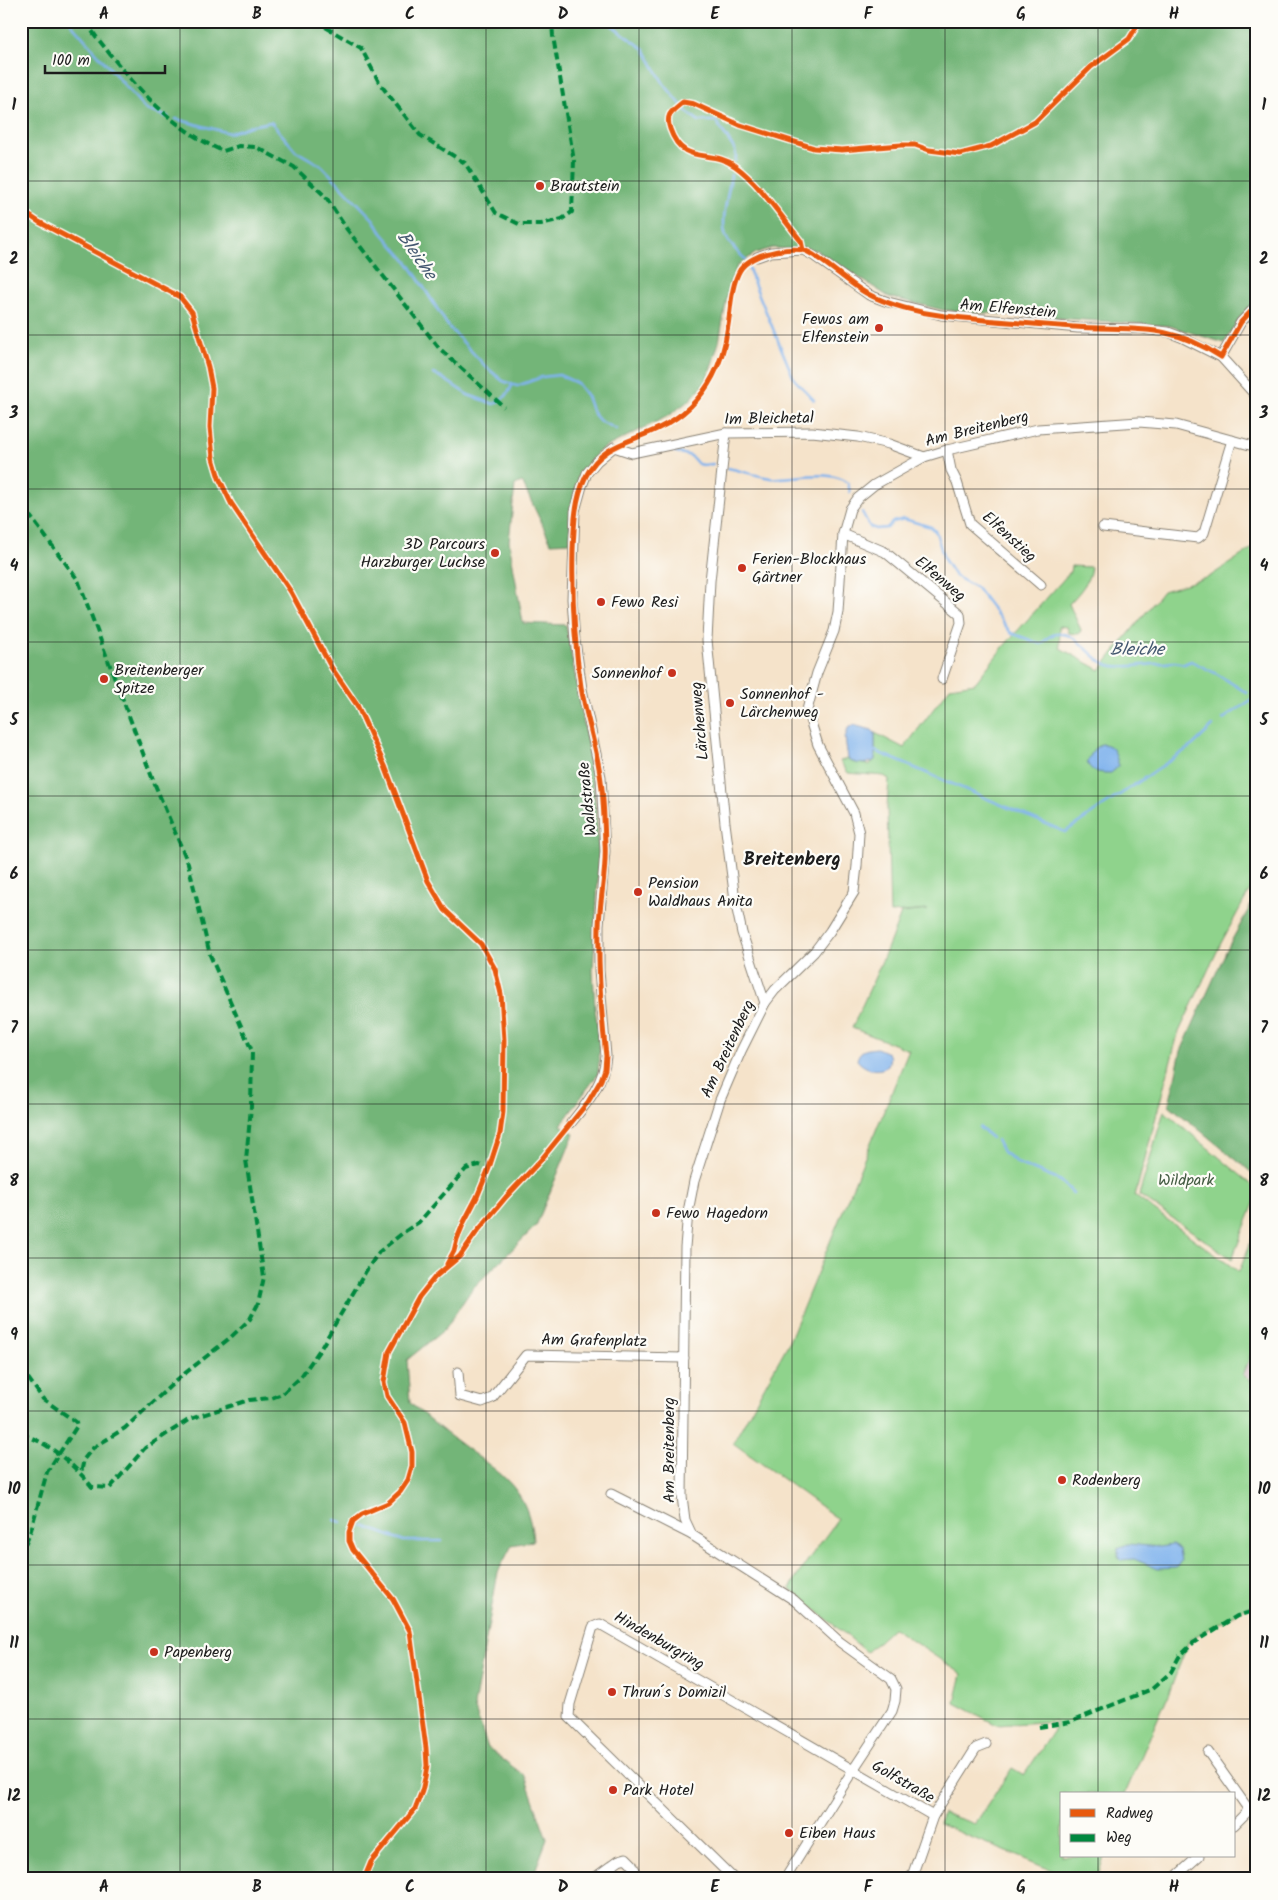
<svg xmlns="http://www.w3.org/2000/svg" width="1278" height="1900" font-family="Kalam,sans-serif">
	<style>
		.industrial { fill: #d2bec2 }
		.green { fill: #8fd38c; stroke: #567854 }
		.forest { fill: #73b578; stroke: #48684a }
		.water { fill: #80b3ed; stroke: #4e6884 }
		.lines { fill: none; stroke-linecap: round; stroke-linejoin: round }
		.stream { stroke: #80b3ed; stroke-width: 2.5 }
		.minor-casing { stroke: #888073; stroke-width: 11 }
		.minor { stroke: #fff; stroke-width: 9 }
		.quiet { stroke: #00873e; stroke-width: 4; stroke-dasharray: 8 4; stroke-linecap: butt }
		.cycleway-casing { stroke: #fdfcf7; stroke-width: 8 }
		.cycleway { stroke: #e8590c; stroke-width: 5 }
		.grid { fill: none; stroke: #1c1c1c; stroke-width: 1; stroke-opacity: 0.55 }
		.poi-dot { fill: #c8321e; stroke: #fdfcf7; stroke-width: 2 }
		.labels { text-anchor: middle; dominant-baseline: central; stroke-width: 4.5; stroke-linejoin: round; paint-order: stroke }
		.poi-label { font-size: 16px; fill: #1c1c1c; stroke: #fdfcf7; text-anchor: start }
		.street-label { font-size: 16px; fill: #1c1c1c; stroke: #fdfcf7 }
		.park-label { font-size: 16px; fill: #445c43; stroke: #fdfcf7 }
		.water-label { font-size: 18px; font-style: italic; fill: #445870; stroke: #fdfcf7 }
		.quarter-label { font-size: 19px; font-weight: bold; fill: #1c1c1c; stroke: #fdfcf7 }
		.neatline { fill: none; stroke: #1c1c1c; stroke-width: 2 }
		.grid-label { font-size: 16px; text-anchor: middle; font-weight: bold; fill: #1c1c1c }
	</style>
	<rect width="100%" height="100%" fill="#fdfcf7"/>
	<filter id="ink" filterUnits="userSpaceOnUse"><feTurbulence type="fractalNoise" baseFrequency=".02" numOctaves="2"/><feDisplacementMap in="SourceGraphic" scale="10" xChannelSelector="R" yChannelSelector="G"/><feConvolveMatrix kernelMatrix="1 2 1 2 8 2 1 2 1" color-interpolation-filters="sRGB"/></filter>
	<filter id="wash" filterUnits="userSpaceOnUse"><feTurbulence type="fractalNoise" baseFrequency=".0096" numOctaves="4" result="noise"/><feDisplacementMap in="SourceGraphic" scale="20" xChannelSelector="R" yChannelSelector="G"/><feGaussianBlur stdDeviation="1.12" result="paint"/><feColorMatrix in="noise" values="0 0 0 0 0 0 0 0 0 0 0 0 0 0 0 0 0 1.4 0 .05"/><feComposite in="paint" operator="in"/></filter>
	<g filter="url(#wash)">
		<rect width="100%" height="100%" fill="#f5e3ca"/>
		<polygon class="industrial" points="1257,1339 1257,1386 1243,1375"/>
		<g class="green">
			<path d="M 1257,545 L 1257,877 L 1221,943 L 1178,1034 L 1135,1196 L 1239,1272 L 1257,1226 L 1257,1339 L 1243,1375 L 1257,1386 L 1257,1605 L 1247,1607 L 1189,1640 L 1169,1693 L 1125,1794 L 1062,1794 L 1062,1856 L 1104,1856 L 1097,1879 L 1073,1879 L 939,1824 L 943,1813 L 975,1824 L 1012,1768 L 1024,1775 L 1051,1735 L 1056,1721 L 997,1725 L 955,1703 L 962,1674 L 893,1628 L 867,1652 L 790,1589 C 803,1564 822,1542 838,1519 L 733,1443 L 788,1344 L 909,1050 L 852,1028 C 869,990 887,952 901,913 L 928,910 L 890,913 L 887,807 L 889,779 L 884,776 L 848,773 L 840,761 L 848,759 L 852,762 L 869,765 L 875,760 L 875,733 L 904,748 L 950,687 L 975,683 L 1004,646 L 1070,572 L 1071,566 L 1091,567 C 1089,583 1080,592 1069,604 L 1081,630 L 1079,634 L 1069,633 L 1067,627 L 1059,626 L 1060,648 L 1100,670 L 1163,591 L 1209,577 Z"/>
			<polygon points="1164,1111 1257,1189 1257,1196 1232,1259 1139,1195"/>
		</g>
		<g class="forest">
			<path d="M 21,21 L 1257,21 L 1257,299 L 1239,319 L 1224,343 L 1170,326 L 943,310 L 889,297 L 816,250 L 772,248 L 756,253 L 738,265 L 730,281 L 719,342 L 710,371 L 703,385 L 690,400 L 668,416 L 602,449 C 575,473 570,508 570,542 L 551,543 L 522,482 L 515,485 L 509,541 L 523,623 L 566,625 L 591,764 L 596,809 L 599,861 L 593,971 L 595,1009 L 600,1045 L 598,1074 L 561,1125 L 574,1134 L 536,1226 L 472,1289 L 445,1329 L 407,1360 L 410,1403 C 426,1416 441,1430 458,1442 C 497,1472 529,1485 533,1541 L 512,1545 L 498,1572 L 474,1706 L 488,1748 L 525,1776 L 547,1839 L 532,1879 L 21,1879 Z"/>
			<polygon points="1257,894 1257,1177 1169,1105 1181,1051 1227,949"/>
		</g>
		<g class="water">
			<path d="M 853,725 L 872,730 L 875,733 L 875,760 C 867,765 855,765 848,759 L 845,738 L 848,728 Z"/>
			<path d="M 1101,744 C 1115,744 1115,754 1119,766 L 1111,773 C 1100,773 1091,773 1087,762 L 1094,749 Z"/>
			<path d="M 877,1048 L 888,1053 L 890,1057 L 888,1066 C 878,1073 864,1069 857,1060 C 859,1049 868,1049 877,1048 Z"/>
			<polygon points="1128,1544 1159,1547 1172,1545 1179,1549 1181,1561 1176,1568 1158,1569 1134,1559 1120,1560 1118,1556 1118,1548"/>
		</g>
		<g class="lines">
			<g class="stream">
				<polyline points="69,21 146,110 168,117"/>
				<polyline points="606,21 644,49 664,84 687,112 699,121 716,121 735,150 736,156 735,161"/>
				<polyline points="176,119 229,133 250,126 271,122 296,151 322,166 373,219 382,233 409,264 448,326 486,367 503,381 517,386 542,377 559,375 577,383 587,396 593,413 600,421 616,429"/>
				<path d="M 731,175 C 729,191 720,222 726,236 C 730,246 739,253 746,260"/>
				<polyline points="748,266 754,283 794,379 814,400"/>
				<polyline points="433,374 441,377 468,395 494,404 506,396 513,384"/>
				<polyline points="669,450 691,456 698,464 703,465 713,464"/>
				<path d="M 728,468 C 742,471 757,476 771,478 C 793,480 830,468 848,483 L 850,492"/>
				<path d="M 862,512 L 870,527 L 876,529 L 887,528 L 893,522 L 904,519 L 931,527 L 936,532 L 944,559 L 955,576 L 977,588 L 1011,633 L 1041,644 C 1045,641 1049,636 1053,635 C 1078,627 1090,663 1113,666 C 1130,668 1157,663 1175,662 L 1184,664 L 1191,661 L 1217,674 L 1247,693"/>
				<polyline points="1223,719 1257,696"/>
				<polyline points="875,751 1065,832 1193,745 1213,726"/>
				<polyline points="979,1127 992,1138"/>
				<polyline points="997,1140 1003,1152 1019,1164 1061,1181 1073,1193"/>
				<polyline points="335,1520 342,1522"/>
				<polyline points="363,1526 404,1541 441,1541"/>
			</g>
		</g>
	</g>
	<g filter="url(#ink)">
		<g class="lines">
			<defs>
				<g id="minor">
					<polyline points="757,257 771,252 803,250 814,256 869,295 888,302 941,315 1078,328 1141,329 1168,332 1181,337 1221,357 1257,397"/>
					<polyline points="1221,357 1241,322 1257,305"/>
					<polyline points="726,433 710,581 707,640 725,823 735,900 742,933 765,1003"/>
					<polyline points="947,450 951,470 957,482 970,524 1041,585"/>
					<polyline points="1103,527 1198,538 1204,533 1232,440"/>
					<polyline points="843,534 885,552 960,614 961,623 942,679"/>
					<path d="M 571,1123 C 588,1102 604,1083 606,1056 L 599,970 L 599,925 L 605,851 L 601,777 L 582,689 L 575,640 L 572,599 L 575,511 L 582,486 L 587,473 L 597,461 L 614,447 L 632,453 L 726,433 L 812,432 L 858,437 L 889,444 L 924,457"/>
					<polyline points="458,1372 460,1396 482,1402 492,1398 526,1355 684,1358"/>
					<polyline points="611,1494 692,1535"/>
					<polyline points="1208,1752 1249,1810"/>
					<polyline points="933,1816 976,1748 986,1744"/>
					<polyline points="1234,1825 1249,1810 1257,1810"/>
					<polyline points="593,1879 619,1860 626,1858 632,1864 639,1879"/>
					<polyline points="734,1879 569,1717 570,1704 593,1627 600,1624 933,1816 911,1879"/>
					<polyline points="785,1879 853,1770 892,1711 895,1701 896,1689 891,1679 840,1642 794,1600 692,1535 685,1520 682,1496 685,1247 688,1212 694,1181 720,1100 741,1051 765,1003 775,990 814,952 830,931 854,892 857,866 859,833 854,813 818,745 807,710 817,673 834,631 838,612 843,534 850,509 858,498 874,485 924,457 947,450 1038,429 1139,422 1176,425 1257,447"/>
					<polyline points="1173,1879 1199,1856"/>
				</g>
			</defs>
			<use href="#minor" class="minor-casing"/>
			<use href="#minor" class="minor"/>
			<g class="quiet">
				<path d="M 86,21 C 92,33 101,42 109,53 C 140,92 176,131 223,151 L 239,146 L 256,147 L 294,167 L 326,197 L 346,228 L 439,348 L 504,407"/>
				<polyline points="315,21 361,48 380,84 420,135 465,163 496,213 519,224 541,224 562,219 572,212 574,161 553,36 552,21"/>
				<polyline points="21,504 78,580 153,780 188,863 210,955 252,1051 251,1107 246,1160 264,1277 258,1304 250,1319 231,1337 179,1378 125,1428 93,1448 84,1459 81,1473"/>
				<polyline points="21,1368 43,1399 76,1422 77,1426 47,1472 31,1530 21,1554"/>
				<path d="M 21,1434 C 49,1442 75,1466 92,1487 L 110,1488 L 145,1448 L 190,1419 L 249,1400 L 271,1398 L 282,1394 L 300,1378 L 321,1348 L 366,1271 L 379,1252 L 404,1232 L 419,1222 L 466,1169 L 479,1165 L 489,1168"/>
				<polyline points="1039,1727 1070,1722 1152,1689 1171,1672 1179,1657 1193,1643 1237,1616 1257,1610"/>
			</g>
			<defs>
				<g id="cycleway">
					<polyline points="21,210 39,222 180,297 192,312 208,367 212,388 210,427 213,458 219,478 231,503 291,592 331,667 357,705 385,766 428,881 445,910 481,944 495,969 501,994 504,1040 503,1112 500,1134 489,1168 477,1197 464,1222 457,1239 454,1251 447,1264"/>
					<path d="M 803,250 L 801,241 C 783,219 758,182 735,166 C 711,148 683,167 670,129 C 665,114 672,111 683,102 L 694,104 L 740,125 L 814,148 L 842,150 L 901,145 L 915,145 L 929,150 L 960,154 L 991,146 L 1035,122 L 1091,67 L 1129,39 L 1140,21"/>
					<path d="M 364,1879 L 371,1862 L 415,1809 L 422,1791 L 425,1778 L 427,1766 L 426,1748 L 410,1631 L 393,1599 L 353,1550 L 349,1541 L 349,1532 L 353,1521 L 362,1514 L 388,1503 L 400,1492 L 408,1480 L 412,1466 L 412,1452 L 405,1423 L 387,1396 L 384,1382 L 389,1352 L 419,1297 L 435,1277 L 460,1256 L 476,1233 L 506,1197 L 540,1161 L 588,1102 L 601,1080 L 605,1069 L 606,1056 C 601,1012 598,969 599,925 C 600,898 607,870 605,843 C 604,820 604,797 600,774 C 596,745 586,716 581,687 C 574,641 572,596 573,550 C 574,524 575,498 586,476 C 602,444 632,442 659,428 C 682,417 701,399 713,376 C 720,363 725,346 727,331 C 731,312 730,287 740,270 C 746,261 759,255 769,253 C 778,250 794,248 803,250 C 818,254 849,284 866,293 C 888,305 919,313 945,316 C 988,321 1032,324 1075,327 C 1133,331 1168,322 1221,357 L 1241,322 L 1257,305"/>
				</g>
			</defs>
			<use href="#cycleway" class="cycleway-casing"/>
			<use href="#cycleway" class="cycleway"/>
		</g>
	</g>
	<path class="grid" d="M 180,21 L 180,1879M 333,21 L 333,1879M 486,21 L 486,1879M 639,21 L 639,1879M 792,21 L 792,1879M 945,21 L 945,1879M 1098,21 L 1098,1794M 21,181 L 1257,181M 21,335 L 1257,335M 21,489 L 1257,489M 21,642 L 1257,642M 21,796 L 1257,796M 21,950 L 1257,950M 21,1104 L 1257,1104M 21,1258 L 1257,1258M 21,1411 L 1257,1411M 21,1565 L 1257,1565M 21,1719 L 1257,1719M 1098,1856 L 1098,1879"/>
	<g class="poi-dot">
		<circle cx="540" cy="186" r="5"/>
		<circle cx="879" cy="328" r="5"/>
		<circle cx="495" cy="553" r="5"/>
		<circle cx="742" cy="568" r="5"/>
		<circle cx="601" cy="602" r="5"/>
		<circle cx="672" cy="673" r="5"/>
		<circle cx="104" cy="679" r="5"/>
		<circle cx="730" cy="703" r="5"/>
		<circle cx="638" cy="892" r="5"/>
		<circle cx="656" cy="1213" r="5"/>
		<circle cx="1062" cy="1480" r="5"/>
		<circle cx="154" cy="1652" r="5"/>
		<circle cx="612" cy="1692" r="5"/>
		<circle cx="613" cy="1790" r="5"/>
		<circle cx="789" cy="1833" r="5"/>
	</g>
	<g class="labels">
		<g class="poi-label">
			<text x="550" y="186">Brautstein</text>
			<text x="869" y="319" text-anchor="end">Fewos am<tspan x="869" dy="18">Elfenstein</tspan></text>
			<text x="485" y="544" text-anchor="end">3D Parcours<tspan x="485" dy="18">Harzburger Luchse</tspan></text>
			<text x="752" y="559">Ferien-Blockhaus<tspan x="752" dy="18">Gärtner</tspan></text>
			<text x="611" y="602">Fewo Resi</text>
			<text x="114" y="670">Breitenberger<tspan x="114" dy="18">Spitze</tspan></text>
			<text x="662" y="673" text-anchor="end">Sonnenhof</text>
			<text x="740" y="694">Sonnenhof -<tspan x="740" dy="18">Lärchenweg</tspan></text>
			<text x="648" y="883">Pension<tspan x="648" dy="18">Waldhaus Anita</tspan></text>
			<text x="666" y="1213">Fewo Hagedorn</text>
			<text x="1072" y="1480">Rodenberg</text>
			<text x="164" y="1652">Papenberg</text>
			<text x="622" y="1692">Thrun´s Domizil</text>
			<text x="623" y="1790">Park Hotel</text>
			<text x="799" y="1833">Eiben Haus</text>
		</g>
		<g class="street-label">
			<text transform="translate(1008 309) rotate(5)">Am Elfenstein</text>
			<text transform="translate(769 419) rotate(-1)">Im Bleichetal</text>
			<text transform="translate(977 429) rotate(-14)">Am Breitenberg</text>
			<text transform="translate(1009 537) rotate(42)">Elfenstieg</text>
			<text transform="translate(940 579) rotate(40)">Elfenweg</text>
			<text transform="translate(700 721) rotate(-95)">Lärchenweg</text>
			<text transform="translate(588 799) rotate(-96)">Waldstraße</text>
			<text transform="translate(728 1049) rotate(-65)">Am Breitenberg</text>
			<text transform="translate(594 1341) rotate(1)">Am Grafenplatz</text>
			<text transform="translate(669 1450) rotate(-90)">Am Breitenberg</text>
			<text transform="translate(659 1641) rotate(30)">Hindenburgring</text>
			<text transform="translate(903 1782) rotate(30)">Golfstraße</text>
		</g>
		<g class="park-label">
			<text x="1186" y="1180">Wildpark</text>
		</g>
		<g class="water-label">
			<text transform="translate(416 256) rotate(55)">Bleiche</text>
			<text x="1137" y="650">Bleiche</text>
		</g>
		<g class="quarter-label">
			<text x="792" y="860">Breitenberg</text>
		</g>
	</g>
	<rect width="1278" height="1900" fill="none" stroke="#fdfcf7" stroke-width="55"/>
	<rect x="1060" y="1792" width="175" height="65" fill="#fdfcf7" stroke="#a3a29f"/>
	<rect x="1070" y="1809" width="25" height="8" fill="#e8590c" stroke="#a3a29f"/>
	<text x="1106" y="1818" font-size="15" fill="#1c1c1c">Radweg</text>
	<rect x="1070" y="1834" width="25" height="8" fill="#00873e" stroke="#a3a29f"/>
	<text x="1106" y="1842" font-size="15" fill="#1c1c1c">Weg</text>
	<path d="M45 65v8h120v-8" fill="none" stroke="#1c1c1c" stroke-width="2.5"/>
	<text x="52" y="65" font-size="15" fill="#1c1c1c" stroke="#fdfcf7" stroke-width="4" paint-order="stroke">100 m</text>
	<rect x="28" y="28" width="1222" height="1844" class="neatline"/>
	<g class="grid-label">
		<text x="104" y="19">A</text>
		<text x="257" y="19">B</text>
		<text x="410" y="19">C</text>
		<text x="563" y="19">D</text>
		<text x="715" y="19">E</text>
		<text x="868" y="19">F</text>
		<text x="1021" y="19">G</text>
		<text x="1174" y="19">H</text>
		<text x="14" y="110">1</text>
		<text x="1264" y="110">1</text>
		<text x="14" y="264">2</text>
		<text x="1264" y="264">2</text>
		<text x="14" y="418">3</text>
		<text x="1264" y="418">3</text>
		<text x="14" y="571">4</text>
		<text x="1264" y="571">4</text>
		<text x="14" y="725">5</text>
		<text x="1264" y="725">5</text>
		<text x="14" y="879">6</text>
		<text x="1264" y="879">6</text>
		<text x="14" y="1033">7</text>
		<text x="1264" y="1033">7</text>
		<text x="14" y="1186">8</text>
		<text x="1264" y="1186">8</text>
		<text x="14" y="1340">9</text>
		<text x="1264" y="1340">9</text>
		<text x="14" y="1494">10</text>
		<text x="1264" y="1494">10</text>
		<text x="14" y="1648">11</text>
		<text x="1264" y="1648">11</text>
		<text x="14" y="1801">12</text>
		<text x="1264" y="1801">12</text>
		<text x="104" y="1892">A</text>
		<text x="257" y="1892">B</text>
		<text x="410" y="1892">C</text>
		<text x="563" y="1892">D</text>
		<text x="715" y="1892">E</text>
		<text x="868" y="1892">F</text>
		<text x="1021" y="1892">G</text>
		<text x="1174" y="1892">H</text>
	</g>
</svg>
